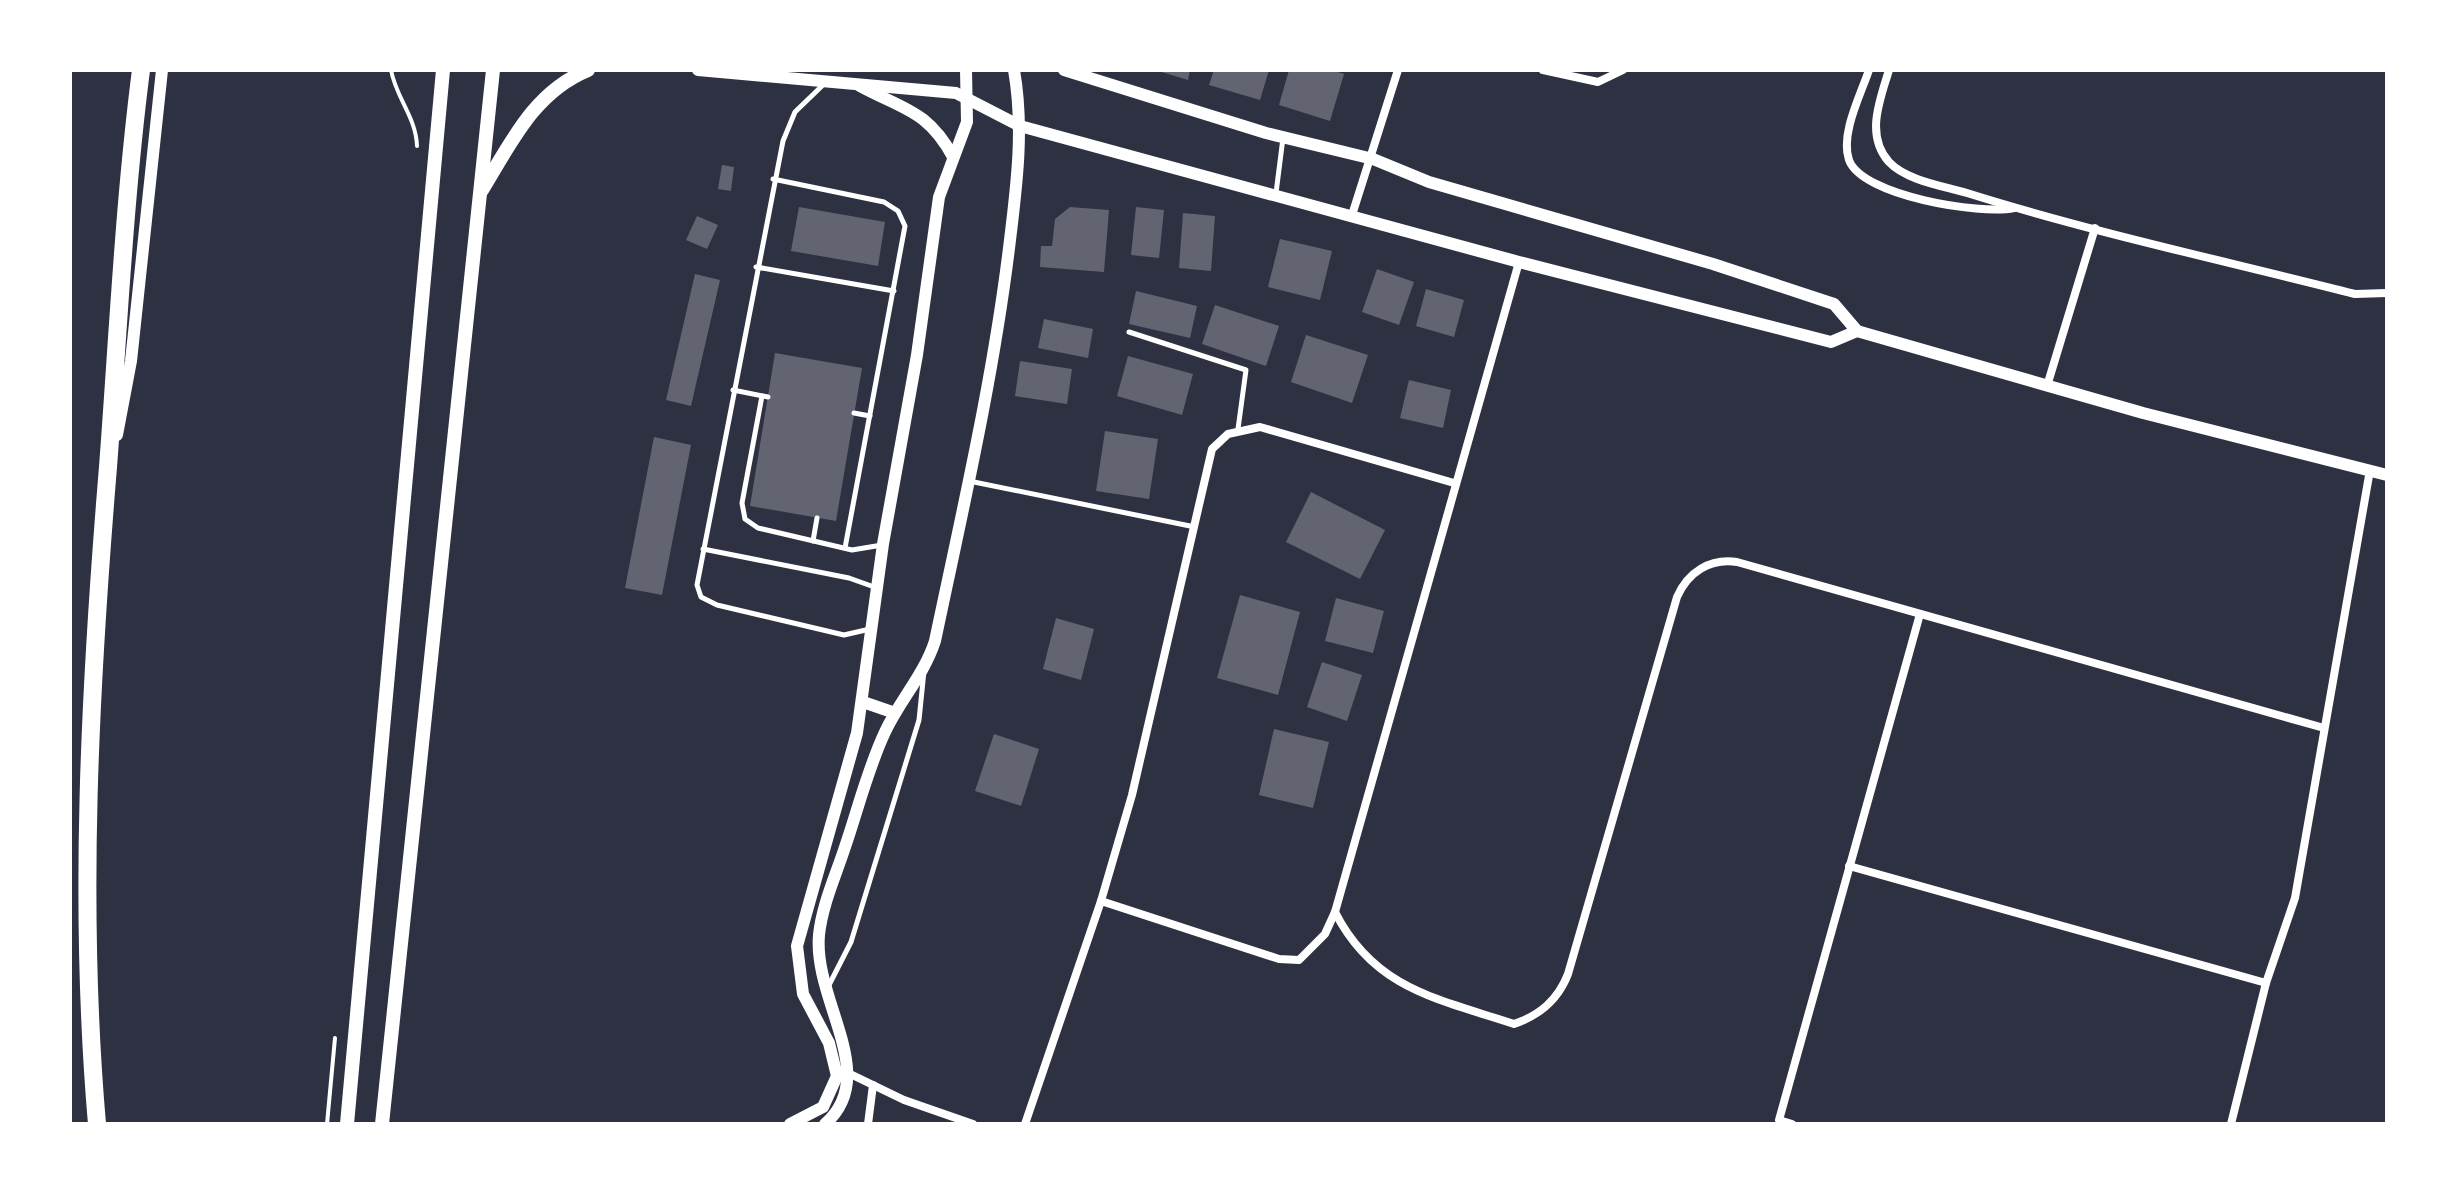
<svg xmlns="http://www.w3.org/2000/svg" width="2457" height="1194" font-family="Poppins,sans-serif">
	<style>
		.building { fill: #626471 }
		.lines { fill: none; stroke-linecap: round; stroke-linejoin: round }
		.path { stroke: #fff; stroke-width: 4 }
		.service { stroke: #fff; stroke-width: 5 }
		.minor { stroke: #fff; stroke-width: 8 }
		.tertiary { stroke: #fff; stroke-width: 12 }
		.secondary { stroke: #fff; stroke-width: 14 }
		.motorway { stroke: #fff; stroke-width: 18 }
	</style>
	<rect width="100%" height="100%" fill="#2d3142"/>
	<g class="building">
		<polygon points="1155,70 1190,70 1188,80"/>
		<polygon points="1214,70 1269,70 1260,100 1209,85"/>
		<polygon points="1289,70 1331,70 1344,74 1330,121 1279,105"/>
		<polygon points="722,165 734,167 731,191 718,189"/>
		<polygon points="799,207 885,222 878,266 791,251"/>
		<polygon points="1070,207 1109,210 1104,272 1040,267 1041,246 1052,246 1055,219"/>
		<polygon points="1136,207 1164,210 1159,258 1131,255"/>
		<polygon points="1183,213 1215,216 1211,271 1179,268"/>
		<polygon points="697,216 718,225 707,249 686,240"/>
		<polygon points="1280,239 1332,251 1320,300 1268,287"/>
		<polygon points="1377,269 1414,282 1399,325 1362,312"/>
		<polygon points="695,274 720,280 691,406 666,400"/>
		<polygon points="1426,289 1464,300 1454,337 1416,326"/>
		<polygon points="1136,291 1197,306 1190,338 1129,324"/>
		<polygon points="1215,305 1279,326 1266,366 1202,344"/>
		<polygon points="1044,319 1093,329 1088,358 1038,348"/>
		<polygon points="1306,335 1368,355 1352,403 1291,382"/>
		<polygon points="775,353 862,368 836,521 750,506"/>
		<polygon points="1128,356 1193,374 1182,415 1117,396"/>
		<polygon points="1020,361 1072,369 1067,404 1015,396"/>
		<polygon points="1409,380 1451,390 1443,428 1400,418"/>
		<polygon points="1105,431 1158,439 1149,499 1096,491"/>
		<polygon points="654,437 691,445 662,595 625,588"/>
		<polygon points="1311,492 1385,530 1360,579 1286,542"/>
		<polygon points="1240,595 1300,612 1278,695 1217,678"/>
		<polygon points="1336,598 1384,611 1373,653 1325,641"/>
		<polygon points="1056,618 1094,629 1081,680 1043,669"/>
		<polygon points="1322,662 1362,675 1347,721 1307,707"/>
		<polygon points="1274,729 1329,742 1313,808 1259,795"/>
		<polygon points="994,734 1039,749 1021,806 975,791"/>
	</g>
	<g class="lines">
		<g class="path">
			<path d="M 391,70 C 396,98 416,117 417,146"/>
			<polyline points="327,1124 335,1038"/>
		</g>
		<g class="service">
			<polyline points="825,83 795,112 783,141 697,585 701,597 717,605 844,635 870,629"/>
			<polyline points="773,179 884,202 898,211 905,226 845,548"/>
			<polyline points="1276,193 1283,138"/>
			<polyline points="756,267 894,291"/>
			<polyline points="1129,332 1246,370 1238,429"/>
			<polyline points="733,390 768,397"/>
			<polyline points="762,396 742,503 745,519 758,528 852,550 882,545"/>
			<polyline points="854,413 870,416"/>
			<polyline points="969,481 1195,527"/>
			<polyline points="813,541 817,518"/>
			<polyline points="703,549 849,578 877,588"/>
			<polyline points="827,989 851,942 919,720 924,671"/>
		</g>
		<g class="minor">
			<polyline points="1543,70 1598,82 1623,70"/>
			<path d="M 1869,70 C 1861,94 1840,134 1849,160 C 1862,196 1980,215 2014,208"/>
			<path d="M 1889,70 C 1880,100 1865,135 1889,162 C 1907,181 1944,186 1967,193 C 2095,233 2226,261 2355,294 L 2387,293"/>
			<polyline points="1352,215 1398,70"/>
			<polyline points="2047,386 2095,228"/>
			<polyline points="1849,866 2266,983"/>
			<polyline points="1101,901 1279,959 1299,960 1325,934 1335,912 1519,262"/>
			<path d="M 1335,912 C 1374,989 1438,999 1514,1024 C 1540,1015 1558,1000 1568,974 L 1677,597 C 1688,572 1710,558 1737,562 L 2324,728"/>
			<polyline points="844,1071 904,1100 973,1124"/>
			<polyline points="868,1124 873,1085"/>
			<polyline points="1025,1124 1101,901 1132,795 1212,449 1228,434 1260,427 1454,483"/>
			<polyline points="1792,1124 1779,1120 1920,614"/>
			<polyline points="2231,1124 2266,983 2295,898 2370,470"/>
		</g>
		<g class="tertiary">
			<polyline points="698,70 956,93 1020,126 1519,262 1831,342 1857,331 1834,304 1713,264 1429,182 1373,159 1266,133 1064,70"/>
			<path d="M 860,86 C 902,109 928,110 953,157"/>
			<polyline points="1857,331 2143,413 2387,475"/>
			<polyline points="117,435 131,361 162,70"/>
			<polyline points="863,702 895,713"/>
			<polyline points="790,1124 823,1107 837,1076 829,1043 803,994 797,946 857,733 883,544 917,355 939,197 967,122 966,70"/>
			<path d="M 825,1124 C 881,1075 813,1001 819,935 C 822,905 836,875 845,847 C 858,809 868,768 885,732 C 900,700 924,675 935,641 C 963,508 994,375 1010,240 C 1017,183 1024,127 1014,70"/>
		</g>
		<g class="secondary">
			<path d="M 482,190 C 511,143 534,92 588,70"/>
			<polyline points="347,1124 443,70"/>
			<polyline points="382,1124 493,70"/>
		</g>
		<path class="motorway" d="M 97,1124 C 78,905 90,685 108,467 C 118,335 124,202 141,70"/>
	</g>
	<rect width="2457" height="1194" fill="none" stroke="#ffffff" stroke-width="144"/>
</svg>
